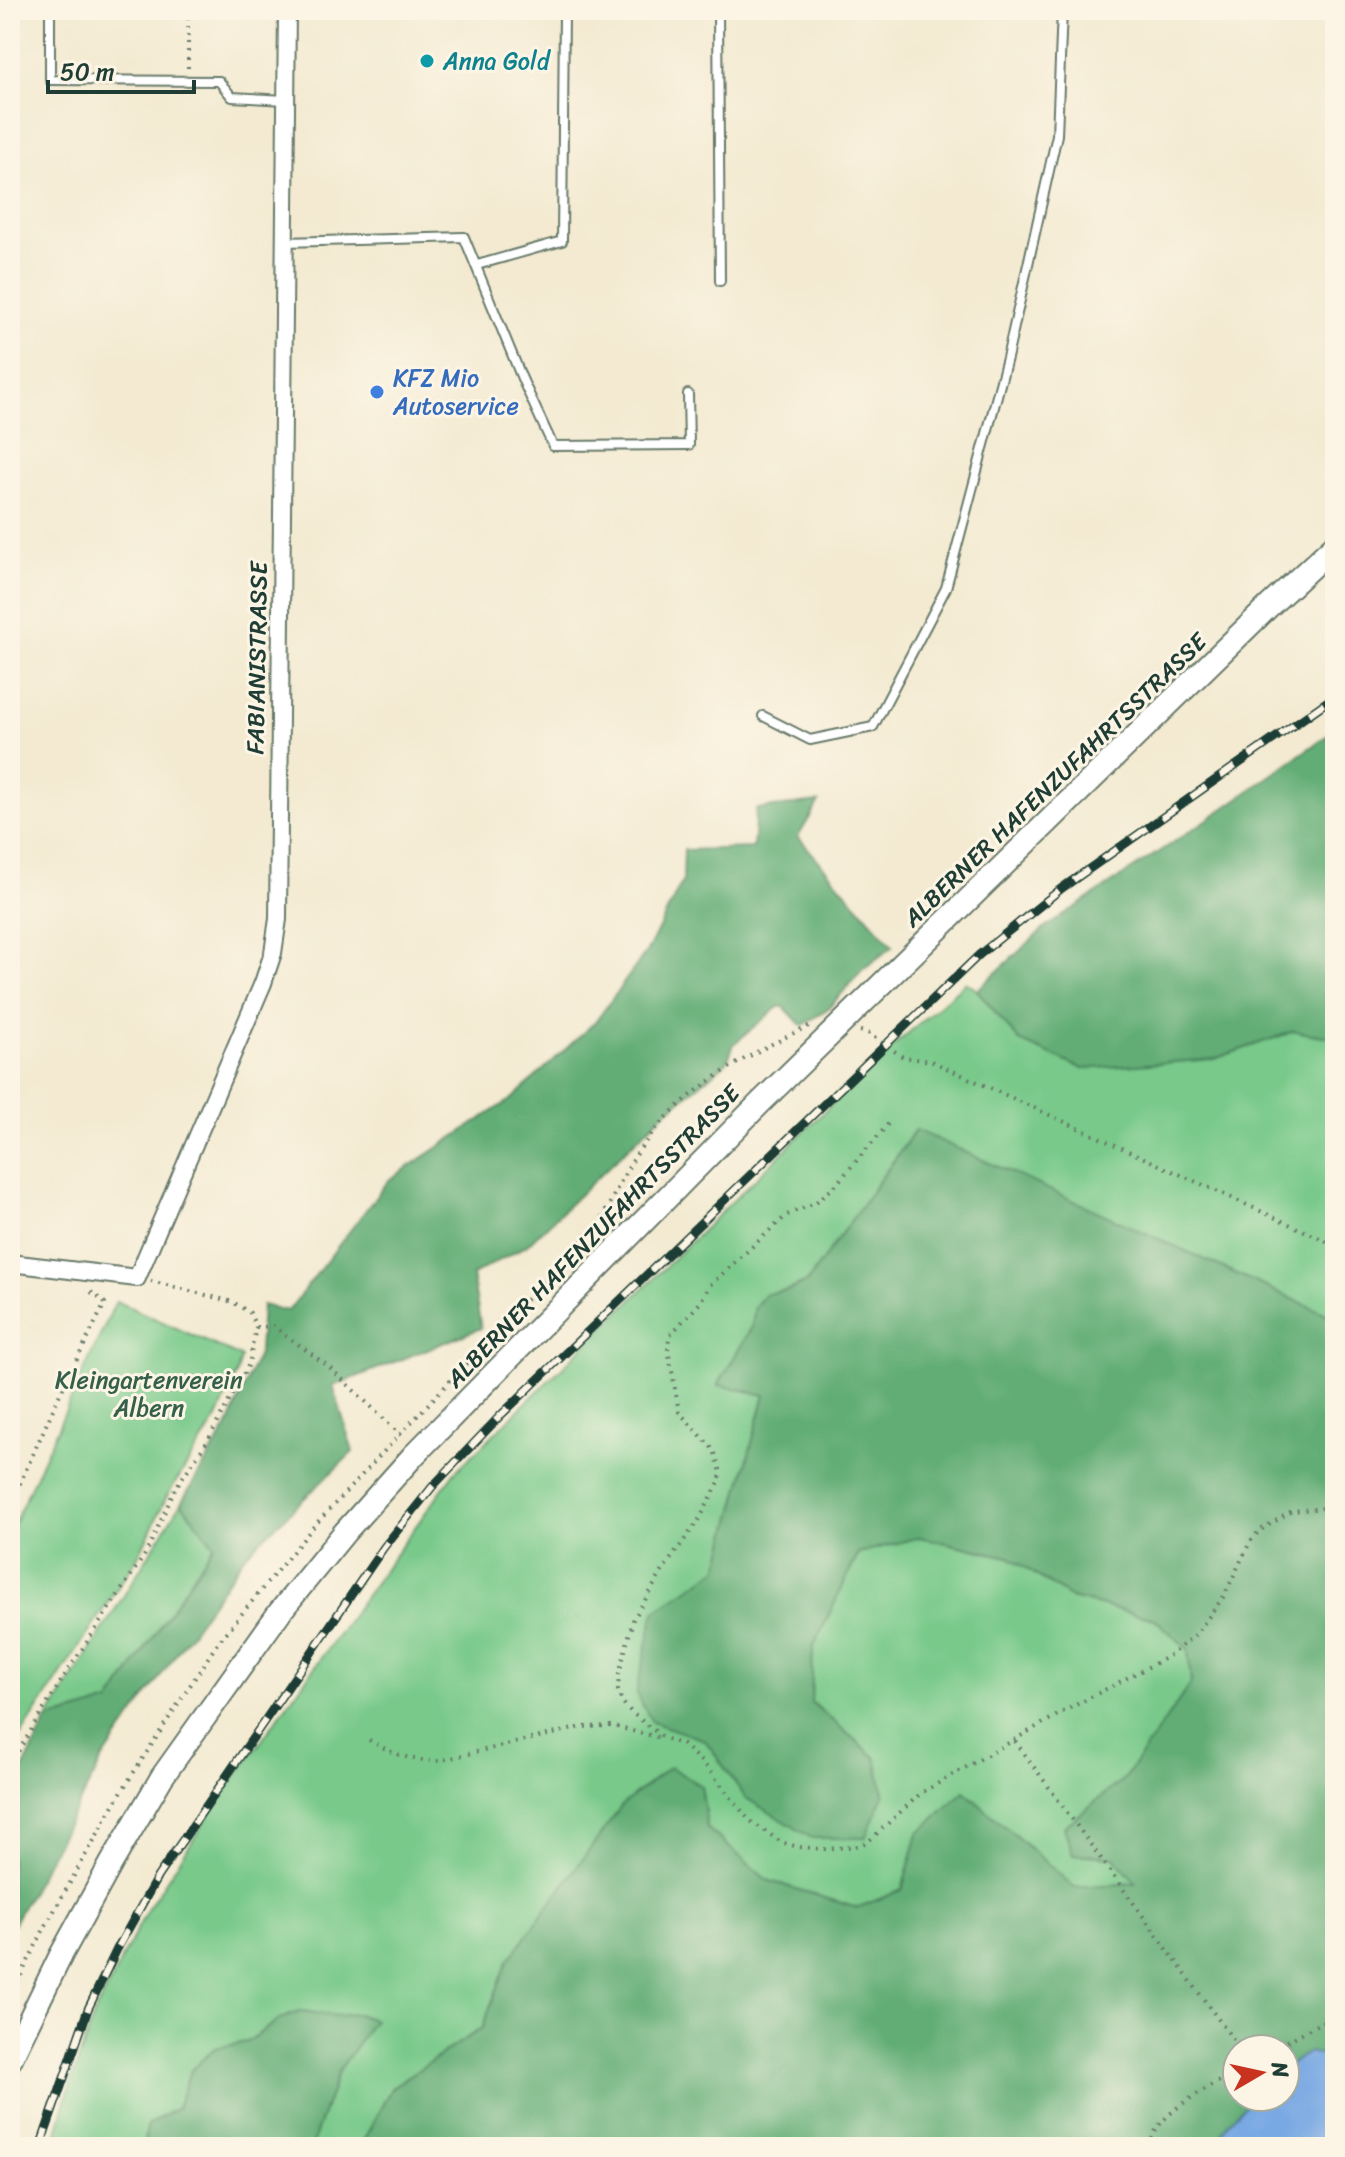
<svg xmlns="http://www.w3.org/2000/svg" width="1345" height="2157" font-family="Sriracha,sans-serif">
	<style>
		.green { fill: #78c98a; stroke: #4c835f; stroke-width: 2 }
		.forest { fill: #62ad76; stroke: #407555; stroke-width: 2 }
		.water { fill: #79a9e3; stroke: #4c738c; stroke-width: 2 }
		.lines { fill: none; stroke-linecap: round; stroke-linejoin: round }
		.service-casing { stroke: #697a6b; stroke-width: 12 }
		.minor-casing { stroke: #697a6b; stroke-width: 20 }
		.secondary-casing { stroke: #697a6b; stroke-width: 26 }
		.path { stroke: #697a6b; stroke-width: 4; stroke-dasharray: 2 6; stroke-linecap: butt }
		.service { stroke: #fff; stroke-width: 8 }
		.minor { stroke: #fff; stroke-width: 16 }
		.secondary { stroke: #fff; stroke-width: 22 }
		.rail-casing { stroke: #1f3d34; stroke-width: 9 }
		.rail { stroke: #fcf5e5; stroke-width: 6; stroke-dasharray: 18; stroke-linecap: butt }
		.culture-dot { fill: #0f9aa8; stroke: #fcf5e5; stroke-width: 3 }
		.shop-dot { fill: #3f7fe0; stroke: #fcf5e5; stroke-width: 3 }
		.labels { text-anchor: middle; dominant-baseline: central; stroke-width: 6; stroke-linejoin: round; paint-order: stroke }
		.culture-label { font-size: 24px; fill: #0d838f; stroke: #fcf5e5; text-anchor: start }
		.shop-label { font-size: 24px; fill: #366cbe; stroke: #fcf5e5; text-anchor: start }
		.street-label { font-size: 24px; fill: #1f3d34; stroke: #fcf5e5 }
		.park-label { font-size: 24px; fill: #35604a; stroke: #fcf5e5 }
	</style>
	<rect width="100%" height="100%" fill="#fcf5e5"/>
	<filter id="ink" filterUnits="userSpaceOnUse"><feTurbulence type="fractalNoise" baseFrequency=".0125" numOctaves="2"/><feDisplacementMap in="SourceGraphic" scale="16" xChannelSelector="R" yChannelSelector="G"/><feConvolveMatrix kernelMatrix="1 2 1 2 8 2 1 2 1" color-interpolation-filters="sRGB"/></filter>
	<filter id="wash" filterUnits="userSpaceOnUse"><feTurbulence type="fractalNoise" baseFrequency=".006" numOctaves="4" result="noise"/><feDisplacementMap in="SourceGraphic" scale="32" xChannelSelector="R" yChannelSelector="G"/><feGaussianBlur stdDeviation="1.8" result="paint"/><feColorMatrix in="noise" values="0 0 0 0 0 0 0 0 0 0 0 0 0 0 0 0 0 1.4 0 .05"/><feComposite in="paint" operator="in"/></filter>
	<g filter="url(#wash)">
		<rect width="100%" height="100%" fill="#f3ead1"/>
		<g class="green">
			<polygon points="966,982 977,990 1214,1059 1294,1031 1335,1038 1335,1318 915,1130 807,1282 789,1290 765,1294 755,1307 752,1327 719,1384 765,1394 718,1569 656,1611 652,1722 705,1740 746,1798 876,1758 811,1702 813,1648 859,1553 920,1537 1009,1557 1071,1598 1155,1619 1188,1649 1191,1683 1126,1777 1064,1827 1073,1854 1114,1857 1136,1883 1074,1887 964,1791 918,1834 902,1890 857,1908 767,1880 707,1828 701,1786 508,1961 482,2028 392,2087 360,2147 311,2147 338,2072 373,2020 357,2014 336,2016 302,2011 280,2019 247,2042 215,2048 191,2070 177,2108 148,2125 143,2147 53,2147 71,2082 96,2010 147,1910 221,1797 454,1473 871,1066"/>
			<polygon points="116,1301 241,1357 237,1373 217,1418 167,1496 139,1555 10,1752 10,1532"/>
			<polygon points="181,1503 214,1545 110,1702 47,1720"/>
		</g>
		<g class="forest">
			<polygon points="1335,730 1335,1038 1294,1031 1214,1059 1083,1069 1019,1041 977,990 1046,927 1226,807"/>
			<polygon points="819,802 798,837 893,946 862,970 830,1007 802,1026 784,1007 778,1007 734,1044 727,1062 659,1118 526,1246 472,1275 481,1328 333,1386 353,1452 246,1554 104,1757 10,1930 10,1796 47,1720 110,1702 214,1545 181,1503 228,1426 259,1352 262,1305 288,1311 389,1180 513,1098 596,1021 649,948 683,880 684,850 753,848 756,809"/>
			<polygon points="916,1130 1335,1318 1335,2059 1308,2052 1285,2069 1285,2049 1237,2049 1237,2097 1254,2097 1229,2121 1215,2147 360,2147 392,2087 482,2028 508,1961 623,1804 670,1767 701,1786 707,1828 767,1880 857,1908 902,1890 918,1834 964,1791 1074,1887 1136,1883 1114,1857 1073,1854 1064,1827 1126,1777 1191,1683 1188,1649 1155,1619 1071,1598 1009,1557 920,1537 858,1553 813,1648 811,1702 876,1758 884,1795 865,1838 812,1838 746,1798 705,1740 652,1722 636,1693 655,1611 718,1569 765,1395 718,1385 752,1327 755,1307 765,1294 789,1290 807,1282"/>
			<polygon points="302,2011 336,2016 357,2014 374,2020 338,2072 311,2147 143,2147 148,2125 177,2108 191,2070 215,2048 247,2042 280,2019"/>
		</g>
		<polygon class="water" points="1308,2052 1335,2059 1335,2147 1215,2147 1229,2121 1254,2097 1285,2097 1285,2069"/>
	</g>
	<g filter="url(#ink)">
		<g class="lines">
			<defs>
				<g id="service">
					<polyline points="50,10 50,80 219,81 232,97 286,100"/>
					<polyline points="718,10 720,281"/>
					<polyline points="285,242 464,237 523,381 553,446 689,445 688,394"/>
					<polyline points="477,265 562,241 564,10"/>
					<polyline points="763,716 810,740 873,727 946,588 1007,358 1057,135 1062,10"/>
				</g>
				<polyline id="minor" points="10,1263 137,1278 263,983 273,953 278,919 287,10"/>
				<polyline id="secondary" points="10,2060 61,1955 112,1862 162,1777 279,1613 345,1532 414,1455 760,1103 1268,607 1335,545"/>
			</defs>
			<use href="#service" class="service-casing"/>
			<use href="#minor" class="minor-casing"/>
			<use href="#secondary" class="secondary-casing"/>
			<g class="path">
				<polyline points="170,11 171,10"/>
				<polyline points="188,68 188,10"/>
				<polyline points="860,1031 868,1033 903,1057 931,1061 1335,1245"/>
				<polyline points="888,1124 834,1187 815,1203 787,1215 709,1286 700,1303 669,1336 668,1348 679,1412 714,1450 721,1472 719,1483 700,1518 665,1567 633,1620 619,1674 618,1691 622,1702 632,1713 664,1738 683,1745 705,1765 749,1820 781,1842 798,1847 825,1849 858,1846 869,1841 921,1793 1068,1709 1169,1656 1196,1634 1224,1596 1250,1542 1259,1531 1292,1511 1335,1507"/>
				<polyline points="256,1327 273,1326 328,1366 401,1435"/>
				<polyline points="10,1506 58,1398 105,1303 91,1292"/>
				<path d="M 369,1740 C 393,1754 410,1761 438,1761 L 582,1727 L 612,1726 L 661,1738"/>
				<polyline points="1015,1741 1240,2049"/>
				<polyline points="10,1765 63,1678 146,1553 176,1487 207,1442 249,1364 256,1327 250,1313 233,1302 151,1281"/>
				<path d="M 10,1997 L 45,1927 L 123,1789 L 217,1644 L 314,1526 L 601,1220 C 612,1200 621,1179 633,1160 C 673,1095 742,1057 809,1026"/>
				<polyline points="1273,2049 1322,2022 1335,2019"/>
				<path d="M 1151,2147 C 1150,2115 1213,2085 1237,2071"/>
			</g>
			<use href="#service" class="service"/>
			<use href="#minor" class="minor"/>
			<use href="#secondary" class="secondary"/>
			<defs>
				<polyline id="rail" points="40,2147 88,2009 117,1949 158,1876 384,1547 433,1486 500,1416 979,955 1062,888 1335,696"/>
			</defs>
			<use href="#rail" class="rail-casing"/>
			<use href="#rail" class="rail"/>
		</g>
	</g>
	<circle class="culture-dot" cx="427" cy="61" r="8"/>
	<circle class="shop-dot" cx="377" cy="392" r="8"/>
	<g class="labels">
		<g class="culture-label">
			<text x="443" y="61">Anna Gold</text>
		</g>
		<g class="shop-label">
			<text x="393" y="378">KFZ Mio<tspan x="393" dy="28">Autoservice</tspan></text>
		</g>
		<g class="street-label">
			<text transform="translate(257 658) rotate(-89)">FABIANISTRASSE</text>
			<text transform="translate(1055 780) rotate(-44)">ALBERNER HAFENZUFAHRTSSTRASSE</text>
			<text transform="translate(593 1236) rotate(-46)">ALBERNER HAFENZUFAHRTSSTRASSE</text>
		</g>
		<g class="park-label">
			<text x="149" y="1380">Kleingartenverein<tspan x="149" dy="28">Albern</tspan></text>
		</g>
	</g>
	<rect width="1345" height="2157" fill="none" stroke="#fcf5e5" stroke-width="40"/>
	<g transform="translate(1261 2073) rotate(81)"><circle r="38" fill="#fcf5e5" stroke="#a4ab9e" stroke-width="2"/>
	<path d="M0-6L14 30L0 20L-14 30Z" fill="#c8321e"/>
	<text y="-12" font-size="22" font-weight="bold" text-anchor="middle" fill="#1f3d34">N</text>
	</g>
	<path d="M48 80v12h146v-12" fill="none" stroke="#1f3d34" stroke-width="4"/>
	<text x="60" y="80" font-size="24" fill="#1f3d34" stroke="#fcf5e5" stroke-width="6" paint-order="stroke">50 m</text>
</svg>
